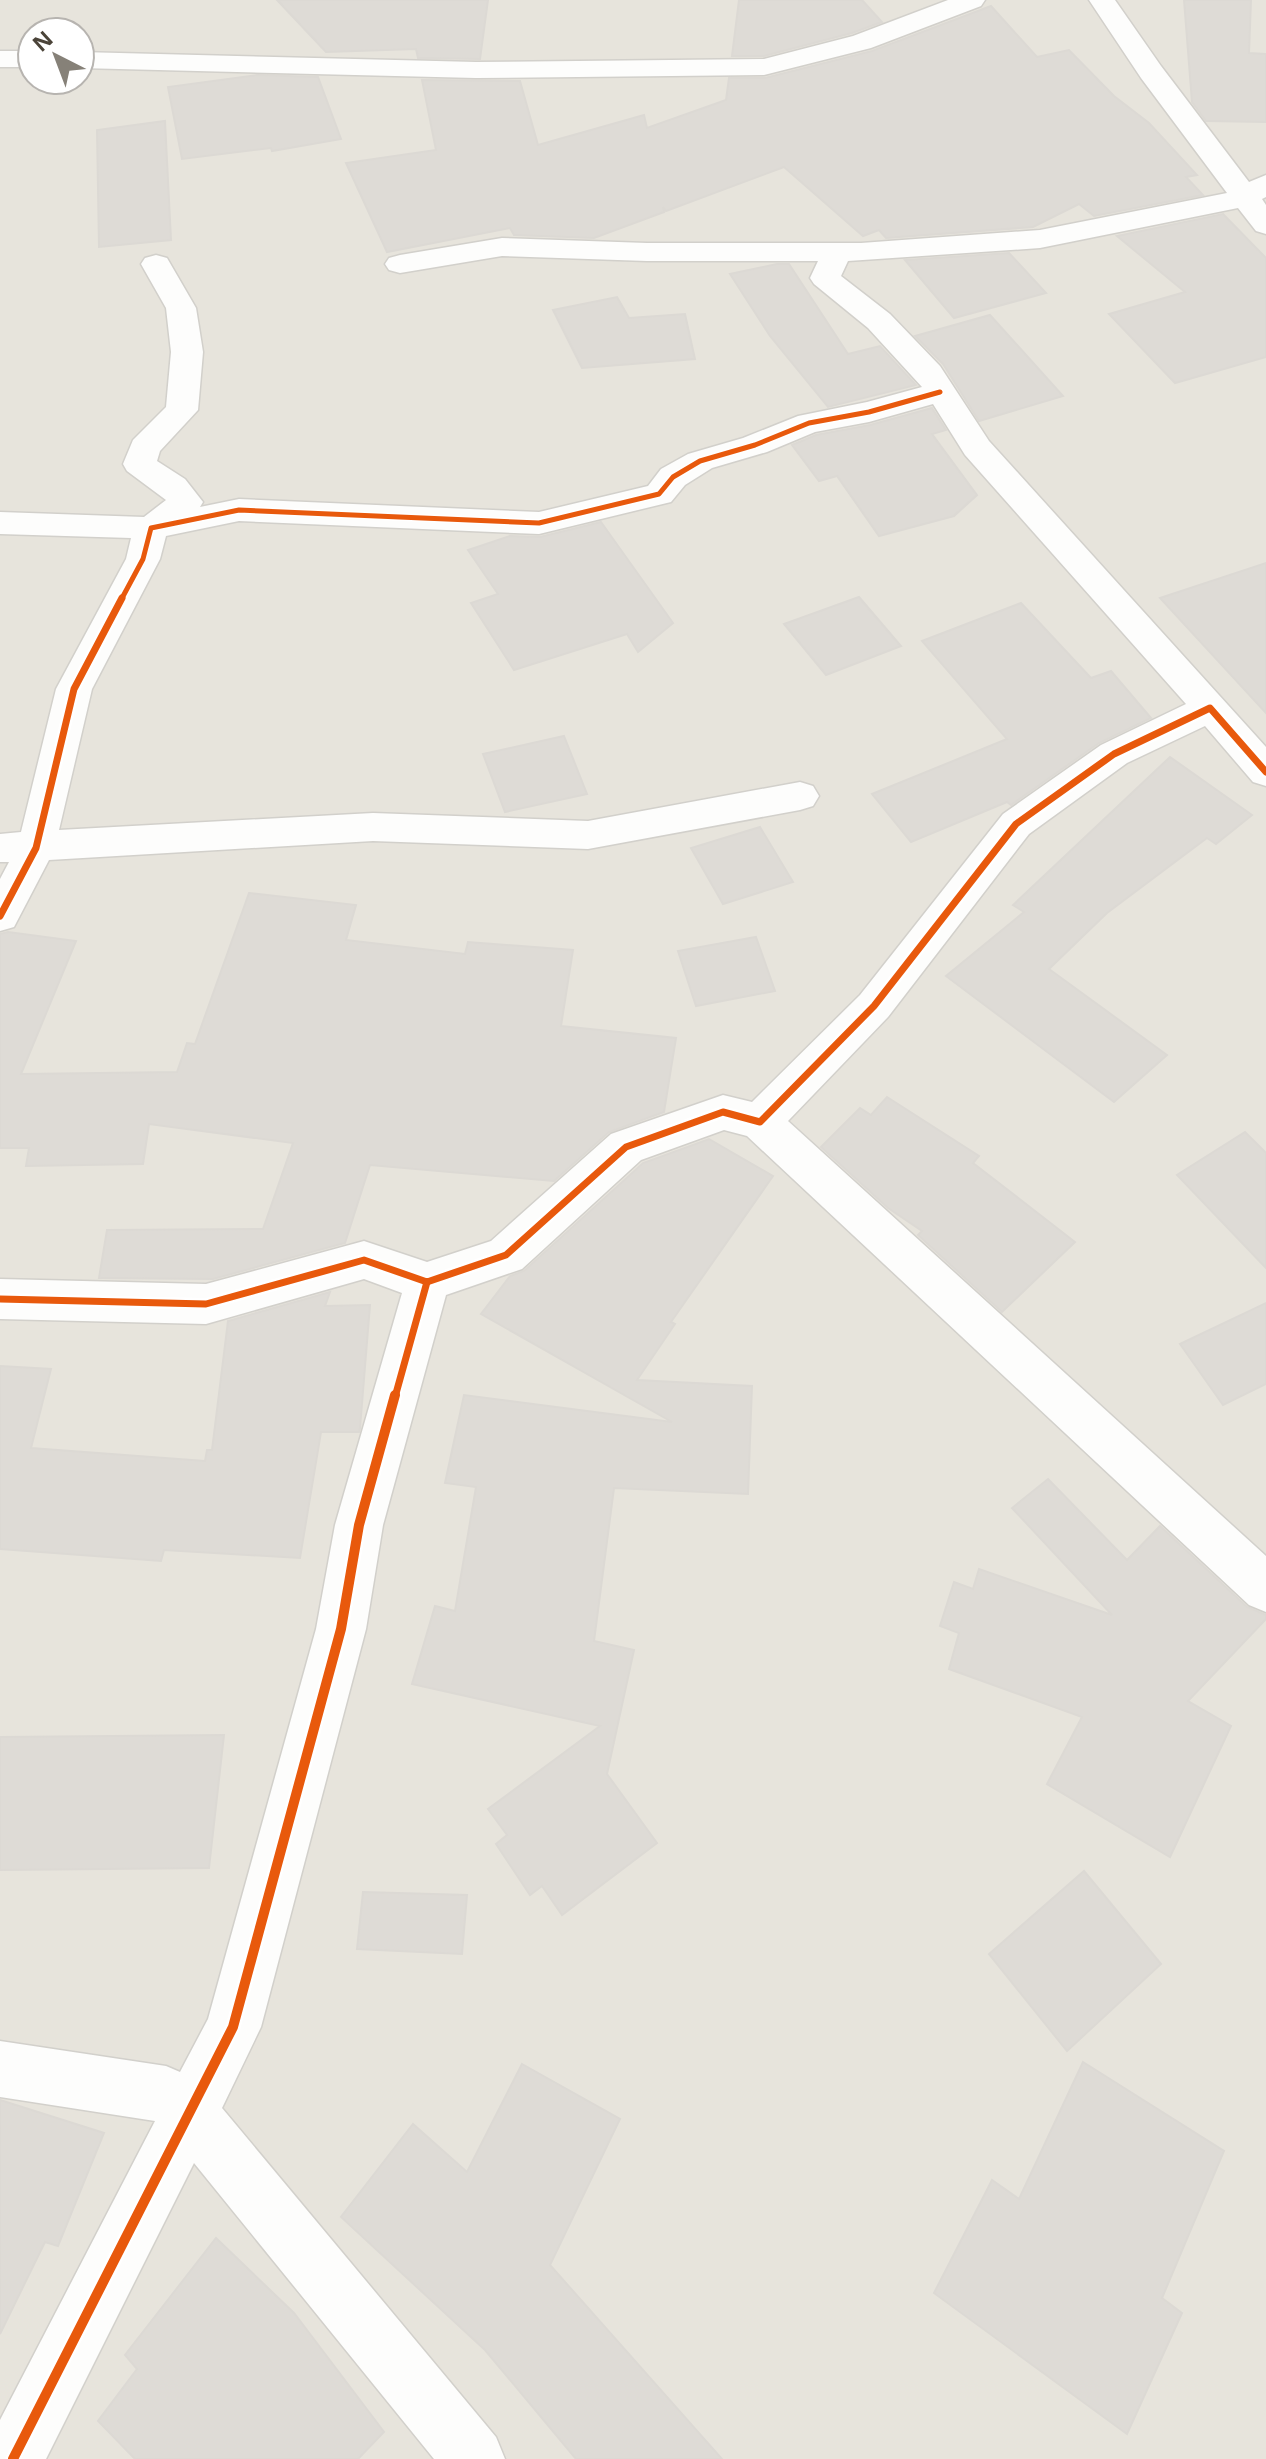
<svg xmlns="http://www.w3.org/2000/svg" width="1266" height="2459" font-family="'Open Sans',sans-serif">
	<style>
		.residential { fill: #e7e4dc; fill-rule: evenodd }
		.building { fill: #dedbd6; stroke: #dcd9d4; stroke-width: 2 }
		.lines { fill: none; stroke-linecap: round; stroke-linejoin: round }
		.minor-casing { stroke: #d2d0cb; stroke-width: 3 }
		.minor { fill: #fdfdfc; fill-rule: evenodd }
		.cycleway-far2-casing { stroke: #fff; stroke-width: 8 }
		.cycleway-far1-casing { stroke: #fff; stroke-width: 12 }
		.cycleway-casing { stroke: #fff; stroke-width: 15 }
		.cycleway-far2 { stroke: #e8590c; stroke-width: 5 }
		.cycleway-far1 { stroke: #e8590c; stroke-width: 7 }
		.cycleway { stroke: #e8590c; stroke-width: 10 }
	</style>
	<rect width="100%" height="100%" fill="#f4f2ee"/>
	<path class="residential" d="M 0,0 L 1266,0 L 1266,2459 L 0,2459 ZM 32,32 L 80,32 L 80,80 L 32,80 Z"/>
	<g class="building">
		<polygon points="277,0 488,0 480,59 418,58 416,49 326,52"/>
		<polygon points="739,0 862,0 882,22 852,33 764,56 732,56"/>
		<polygon points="1184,0 1251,0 1249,53 1266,54 1266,122 1206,121 1192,102"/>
		<polygon points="991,6 1037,57 1069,50 1114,96 1149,123 1197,175 1186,177 1203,195 1094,216 1079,204 1033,227 886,238 879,230 863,236 784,167 666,211 663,207 664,212 594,238 514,235 510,228 387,252 346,163 436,150 422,80 520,81 538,145 644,115 647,128 726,100 729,78 765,78 872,51"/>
		<polygon points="257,75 318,77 341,139 272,151 271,148 182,159 168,87"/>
		<polygon points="165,121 171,240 99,247 97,130"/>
		<polygon points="1223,214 1266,258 1266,357 1175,383 1109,314 1185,292 1117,236"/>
		<polygon points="1009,253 1046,293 954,318 905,260"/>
		<polygon points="777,264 789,264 848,354 880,346 916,385 828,407 770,336 730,274"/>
		<polygon points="617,297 629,318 685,314 695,359 582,368 553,310"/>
		<polygon points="990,315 1063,396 979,421 943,364 915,336"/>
		<polygon points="932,408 946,430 932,434 977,495 954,516 879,536 837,476 819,481 792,445 816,435 870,425"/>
		<polygon points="601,522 673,623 638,652 627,634 514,670 471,603 498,594 468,550 510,536 540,537"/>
		<polygon points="1266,563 1266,713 1160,598"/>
		<polygon points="859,597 901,646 826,675 784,624"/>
		<polygon points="1021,603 1091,678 1111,671 1151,718 1099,743 1011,805 1007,802 911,842 872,794 1007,739 922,641"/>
		<polygon points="564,736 587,794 505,812 483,754"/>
		<polygon points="1170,757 1252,815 1216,844 1207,838 1107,913 1049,969 1167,1055 1114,1102 946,976 1024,912 1013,905"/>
		<polygon points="760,827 793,882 723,904 691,848"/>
		<polygon points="249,893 356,905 346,940 465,954 468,942 573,950 561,1026 676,1038 664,1112 609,1132 554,1181 370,1165 345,1243 213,1279 99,1278 107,1230 263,1229 293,1143 149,1124 143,1164 26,1166 29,1148 0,1148 0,934 8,932 76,941 21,1074 177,1072 187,1043 195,1044"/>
		<polygon points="756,937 775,991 696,1006 678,951"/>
		<polygon points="887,1097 979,1156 973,1163 1075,1242 1002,1312 918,1235 922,1231 888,1208 821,1147 860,1108 871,1115"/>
		<polygon points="1245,1132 1266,1153 1266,1268 1177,1175"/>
		<polygon points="709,1139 773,1176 671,1322 675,1324 637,1380 752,1386 748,1494 614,1488 594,1641 634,1650 607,1774 657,1843 562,1915 542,1886 530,1895 496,1844 507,1835 488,1809 600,1726 412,1684 435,1606 455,1611 476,1487 445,1483 464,1395 672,1422 481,1314 510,1276 524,1271 643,1163"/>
		<polygon points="330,1292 325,1306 370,1305 360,1428 359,1432 321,1432 300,1558 164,1550 161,1561 0,1549 0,1366 51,1369 31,1448 205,1461 207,1450 212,1450 228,1321"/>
		<polygon points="1266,1303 1266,1384 1223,1405 1180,1344"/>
		<polygon points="1048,1479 1127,1560 1160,1526 1247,1607 1266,1615 1266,1619 1188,1701 1231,1726 1170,1857 1047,1784 1082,1717 949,1669 959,1633 940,1626 954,1582 973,1589 979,1569 1112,1615 1012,1508"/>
		<polygon points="224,1735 209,1868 0,1870 0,1737"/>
		<polygon points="1084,1871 1161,1964 1067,2051 989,1954"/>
		<polygon points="363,1892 467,1895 462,1954 357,1949"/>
		<polygon points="1083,2062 1224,2151 1162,2298 1182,2313 1127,2434 934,2293 992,2180 1019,2199"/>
		<polygon points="522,2064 620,2119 550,2265 722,2459 576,2459 485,2350 341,2217 413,2124 467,2172"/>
		<polygon points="0,2100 104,2133 58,2246 45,2242 0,2334"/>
		<polygon points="216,2238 294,2313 384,2432 358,2459 135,2459 98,2421 137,2369 125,2355"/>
	</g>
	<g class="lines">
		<defs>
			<g id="minor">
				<polygon points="948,0 985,0 981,6 871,48 764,75 476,78 80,68 80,52 476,62 764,59 853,36"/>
				<polygon points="1089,0 1115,0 1161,66 1249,182 1266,175 1266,197 1262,199 1266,205 1266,234 1256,231 1238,208 1040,248 848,261 841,276 890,314 940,366 989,441 1266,747 1266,786 1253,782 1205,726 1127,763 1029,834 888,1017 788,1121 1266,1556 1266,1612 1249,1605 747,1136 724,1130 641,1160 522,1269 446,1295 383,1525 366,1629 261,2027 222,2108 496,2437 505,2459 434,2459 194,2163 46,2459 0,2459 0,2420 155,2121 0,2097 0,2041 166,2066 180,2072 208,2019 316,1629 335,1525 402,1293 364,1279 206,1324 0,1319 0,1279 206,1284 364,1241 427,1262 491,1241 611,1134 723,1095 752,1102 860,995 1003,814 1101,745 1186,704 965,455 933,404 869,422 815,432 767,452 712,468 685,485 671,502 539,534 239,521 166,536 160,559 92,689 59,830 373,813 588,821 800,782 813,786 819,796 813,806 800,810 588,849 373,841 49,860 14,927 0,931 0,879 9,862 0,862 0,834 21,832 56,689 126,559 131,538 0,534 0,512 144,517 166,500 127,471 123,464 133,440 166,407 171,352 166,308 141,264 145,258 156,255 167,258 196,308 203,352 198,410 160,451 157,461 185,479 203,502 200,507 239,499 539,512 648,486 661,469 688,454 743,438 798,416 867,402 922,387 868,328 814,284 810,278 818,261 647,261 502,256 400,273 389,270 385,264 389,258 400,255 502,238 647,243 861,243 1040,230 1227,193 1141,78"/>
				<rect x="0" y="51" width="32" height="16"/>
			</g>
		</defs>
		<use href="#minor" class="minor-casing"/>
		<use href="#minor" class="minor"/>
		<defs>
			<polyline id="cycleway-far2" points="121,600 143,559 151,528 239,510 539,523 659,494 673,477 700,461 755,445 809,423 869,412 940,392"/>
			<g id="cycleway-far1">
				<polyline points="0,916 36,848 74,689 122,598"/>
				<polyline points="0,1299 206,1304 364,1260 427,1282 506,1255 626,1147 723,1112 760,1122 874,1006 1016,824 1114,754 1210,708 1266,772"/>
				<polyline points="395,1397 427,1282"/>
			</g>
			<polyline id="cycleway" points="13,2459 233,2027 341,1629 359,1525 395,1395"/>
		</defs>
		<use href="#cycleway-far2" class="cycleway-far2-casing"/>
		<use href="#cycleway-far1" class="cycleway-far1-casing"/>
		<use href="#cycleway" class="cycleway-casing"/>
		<use href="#cycleway-far2" class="cycleway-far2"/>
		<use href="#cycleway-far1" class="cycleway-far1"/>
		<use href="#cycleway" class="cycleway"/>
	</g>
	<g transform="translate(56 56) rotate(318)"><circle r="38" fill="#ffffff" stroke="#b7b4b0" stroke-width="2"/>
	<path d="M0-6L14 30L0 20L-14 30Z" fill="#868178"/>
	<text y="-12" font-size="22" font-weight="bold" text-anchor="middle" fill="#4b4439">N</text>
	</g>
</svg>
